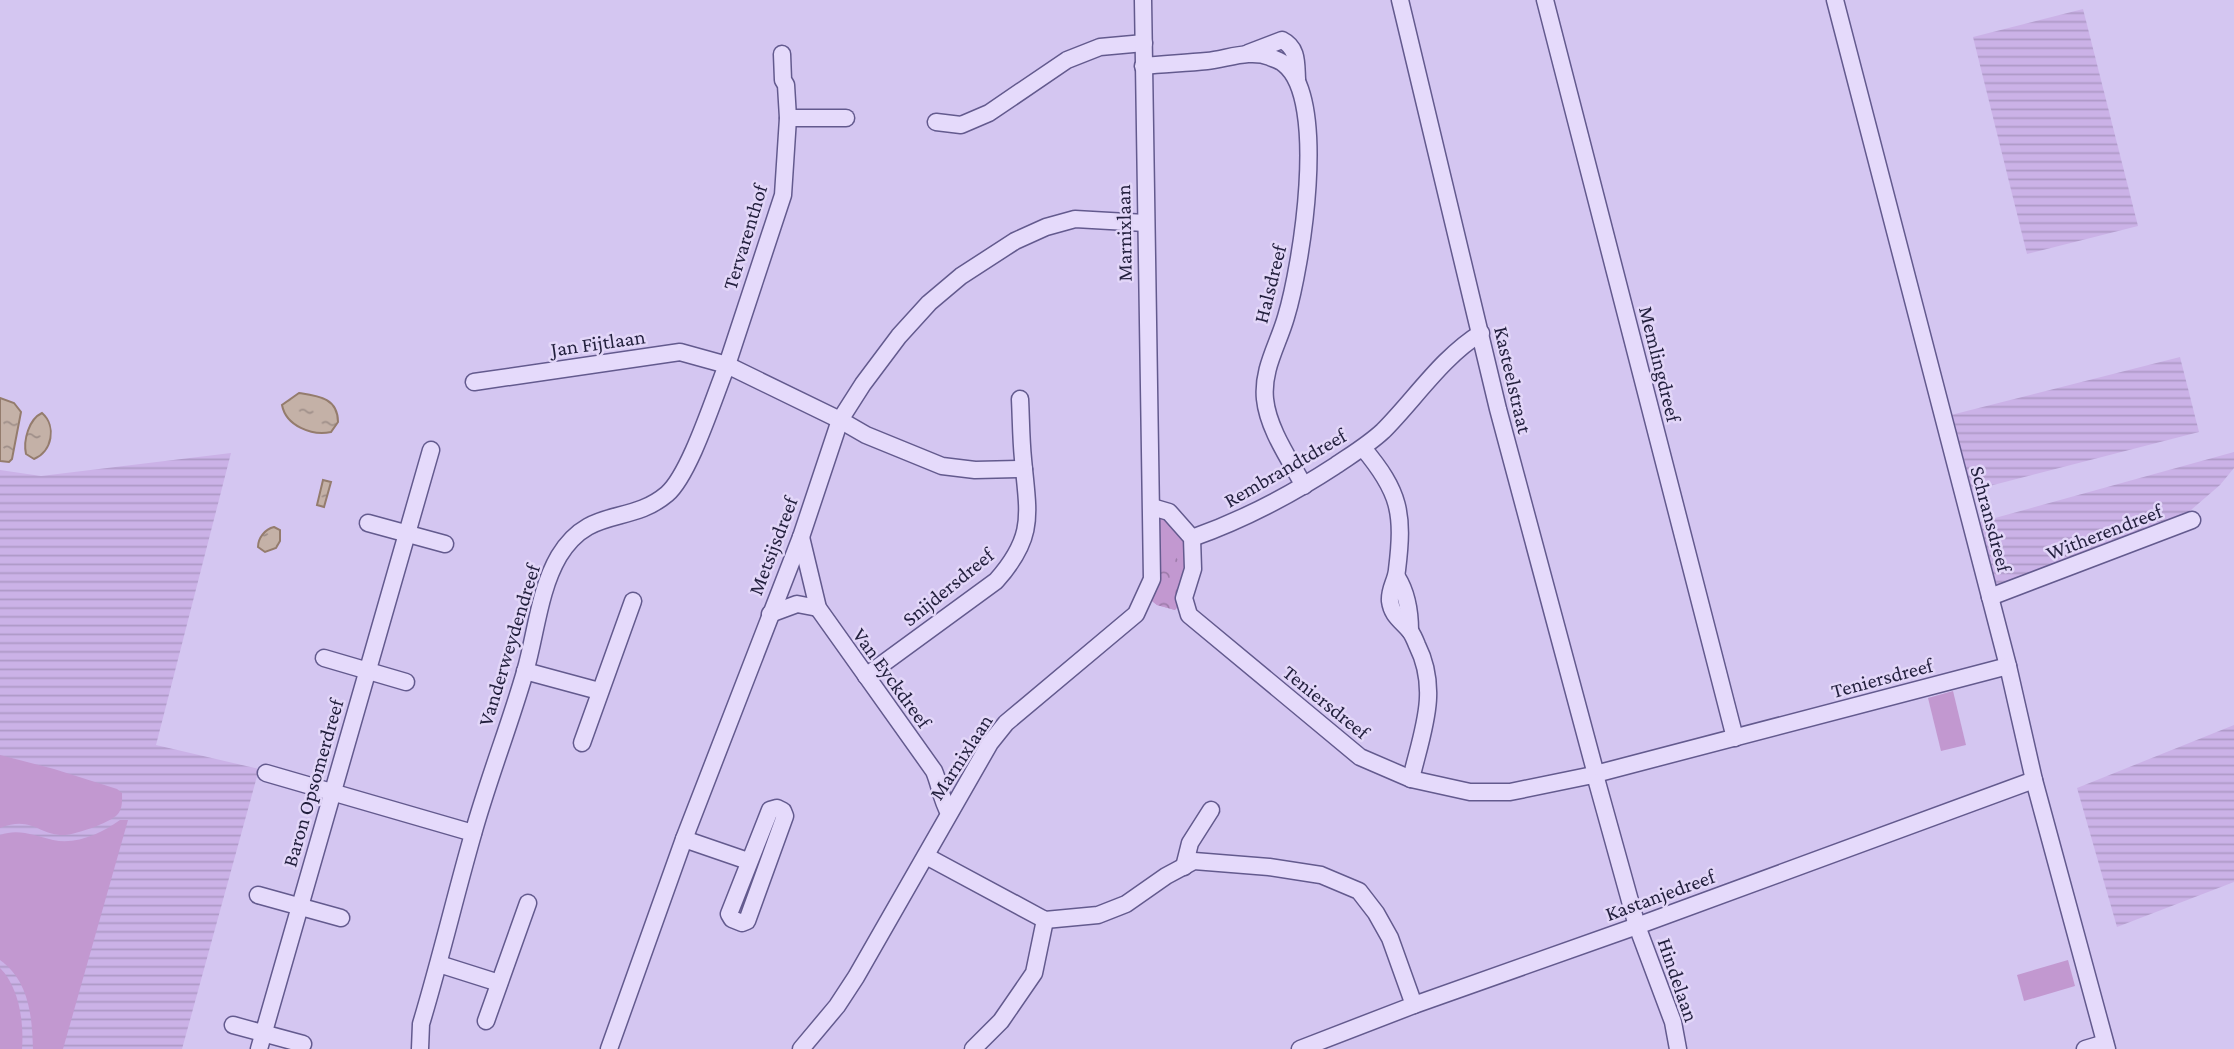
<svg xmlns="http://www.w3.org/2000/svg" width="2234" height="1049" font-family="'Crimson Pro',serif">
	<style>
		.farmland { fill: url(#farmland-rules) }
		.green { fill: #c298d0 }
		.forest { fill: url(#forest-crowns) }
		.water { fill: url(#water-ripples); stroke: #947c6d; stroke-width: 2 }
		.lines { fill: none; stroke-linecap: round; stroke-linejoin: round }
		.minor-casing { stroke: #635a8e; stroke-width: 19 }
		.minor { stroke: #e5dafb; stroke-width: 16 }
		.labels { text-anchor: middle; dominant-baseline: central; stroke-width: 5; stroke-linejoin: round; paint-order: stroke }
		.street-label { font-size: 21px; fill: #221f3d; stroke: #e2d6f8 }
	</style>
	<defs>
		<pattern id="farmland-rules" width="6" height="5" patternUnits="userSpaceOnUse" patternTransform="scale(1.75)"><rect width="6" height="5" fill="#cbb2e7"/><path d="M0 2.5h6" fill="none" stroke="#ae99c7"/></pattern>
		<pattern id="forest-crowns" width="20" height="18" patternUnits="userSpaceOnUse" patternTransform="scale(1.75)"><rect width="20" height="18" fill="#c298d0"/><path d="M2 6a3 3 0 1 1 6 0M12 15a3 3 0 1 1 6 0" fill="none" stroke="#9d7baa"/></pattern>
		<pattern id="water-ripples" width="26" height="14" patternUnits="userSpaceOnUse" patternTransform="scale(1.75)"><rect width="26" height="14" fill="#c4b1a7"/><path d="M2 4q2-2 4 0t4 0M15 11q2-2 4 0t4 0" fill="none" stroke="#9f8f89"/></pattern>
	</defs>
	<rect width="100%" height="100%" fill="#d4c6f1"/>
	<g class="farmland">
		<polygon points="2083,9 2138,226 2027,254 1973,37"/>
		<polygon points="2180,357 2199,432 1970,491 1951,415"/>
		<polygon points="2234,452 2234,468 2220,485 2191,510 2171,523 1997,586 1993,581 1977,523"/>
		<polygon points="231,453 156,745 259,769 182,1049 0,1049 0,470 41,476"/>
		<polygon points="2234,725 2234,882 2117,927 2077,788"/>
	</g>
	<g class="green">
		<path d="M 1164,516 C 1169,521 1177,526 1181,532 C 1194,552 1183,585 1179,606 L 1175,610 L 1157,605 L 1152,601 L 1157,522 L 1159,517 Z"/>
		<polygon points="1953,691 1966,745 1941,751 1928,698"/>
		<path d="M 0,755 L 54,769 L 117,789 L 122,793 C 122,800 123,809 117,815 C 109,823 77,834 65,835 C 39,836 32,815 0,828 Z"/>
		<path d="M 120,820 L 128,820 L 63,1049 L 33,1049 C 32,1015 29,981 0,960 L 0,835 C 19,828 35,836 53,840 C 77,845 102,833 120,820 Z"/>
		<polygon points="2068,960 2075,986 2024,1001 2017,975"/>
		<path d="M 0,968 C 19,987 24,1022 22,1049 L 0,1049 Z"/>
	</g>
	<path class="forest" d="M 1164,553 C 1185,554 1180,573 1179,588 C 1178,596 1178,602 1175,610 L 1157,605 L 1152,601 L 1152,595 L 1161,571 Z"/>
	<g class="water">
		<path d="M 299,393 C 319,396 338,398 338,422 L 331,432 C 312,436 286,426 282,405 Z"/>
		<polygon points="0,398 14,403 21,412 12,459 9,462 0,461"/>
		<path d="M 42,413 C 57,426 52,452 34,459 L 26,454 C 23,440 29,419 42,413 Z"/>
		<polygon points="323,480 331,482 324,507 317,505"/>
		<path d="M 274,527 L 280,530 L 280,541 L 276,548 L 265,552 L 258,547 C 258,538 265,529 274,527 Z"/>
	</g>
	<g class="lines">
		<defs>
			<g id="minor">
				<polyline points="1400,0 1498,409 1594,767"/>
				<polyline points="1545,0 1735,738"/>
				<polyline points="1835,0 2008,666 2034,780 2107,1049"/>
				<path d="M 1248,53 L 1282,40 C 1298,48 1296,63 1297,79"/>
				<path d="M 1143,66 C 1164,64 1186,63 1207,61 C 1227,59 1250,49 1270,57 C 1274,59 1281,61 1284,64 C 1329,99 1301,268 1286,317 C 1278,345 1262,369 1265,399 C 1268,429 1290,460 1304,486"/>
				<polyline points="788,118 846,118"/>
				<polyline points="936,122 961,125 989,113 1067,60 1100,47 1144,43"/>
				<polyline points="474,382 680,352 727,365 783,195 788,118 786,85 783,80 782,54"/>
				<path d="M 1363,448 C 1400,492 1404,513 1397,570 C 1396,581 1389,589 1390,601 C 1392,616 1401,620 1410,631 C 1413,635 1415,640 1417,645 C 1440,691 1422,732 1411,779"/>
				<polyline points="1152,507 1169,512 1192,538 1193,569 1184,598 1189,615 1360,757 1411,779 1470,792 1510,792 1588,776"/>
				<polyline points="368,523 445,544"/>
				<path d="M 801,537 L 818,608 L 934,771 C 940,785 941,799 949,813"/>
				<path d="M 1192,538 C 1243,520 1289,496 1335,466 C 1351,455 1368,445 1383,431 C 1415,399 1442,357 1481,333"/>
				<path d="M 1397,577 C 1407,593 1410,612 1410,631"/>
				<polyline points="1990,597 2192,520"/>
				<polyline points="770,614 797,604 818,608"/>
				<polyline points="324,658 406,682"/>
				<polyline points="525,671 599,691"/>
				<path d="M 866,676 L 996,581 C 1036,536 1028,514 1023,459 C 1021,439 1021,419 1020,399"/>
				<polyline points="582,743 633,601"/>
				<polyline points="1603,772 2008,666"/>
				<polyline points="266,773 473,833"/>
				<polyline points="1597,782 1637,926 1673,1022 1678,1049"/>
				<polygon points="777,808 783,811 785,816 747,921 742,923 732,919 729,914 770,810"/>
				<polyline points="684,839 748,861"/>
				<polyline points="926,856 1045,920 1098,915 1126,904 1166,876 1194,861 1269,867 1321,875 1359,891 1376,913 1390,938 1414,1005"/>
				<polyline points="1184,867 1190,843 1211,810"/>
				<polyline points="258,895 341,918"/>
				<polyline points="439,964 499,983"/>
				<polyline points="486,1021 528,903"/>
				<polyline points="233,1025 303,1044"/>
				<polyline points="259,1049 431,450"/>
				<path d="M 420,1049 L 421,1024 C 440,961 455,897 473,834 C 488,780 509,727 525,672 C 536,634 539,590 559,556 C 590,505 629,526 667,494 C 690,474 714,397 727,365 L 840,420 L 866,435 L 942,466 L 975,470 L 1024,469"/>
				<polyline points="609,1049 684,839 801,537 840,420 863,384 899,336 929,303 961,276 1015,241 1046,227 1075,219 1145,223"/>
				<polyline points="801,1049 837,1006 856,977 990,743 1006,723 1136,614 1152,579 1143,0"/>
				<polyline points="973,1049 1001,1021 1034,973 1045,920"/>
				<polyline points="1300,1049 1414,1005 1637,926 2034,780"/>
				<polyline points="2085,1049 2105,1043"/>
			</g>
		</defs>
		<use href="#minor" class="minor-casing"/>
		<use href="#minor" class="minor"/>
	</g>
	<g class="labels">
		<g class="street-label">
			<text transform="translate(1124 233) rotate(-91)">Marnixlaan</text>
			<text transform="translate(745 237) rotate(-73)">Tervarenthof</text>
			<text transform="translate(1270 284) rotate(-76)">Halsdreef</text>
			<text transform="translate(598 343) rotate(-8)">Jan Fijtlaan</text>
			<text transform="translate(1660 364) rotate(76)">Memlingdreef</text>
			<text transform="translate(1513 380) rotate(77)">Kasteelstraat</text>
			<text transform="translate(1285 468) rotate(-30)">Rembrandtdreef</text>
			<text transform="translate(1991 519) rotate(75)">Schransdreef</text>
			<text transform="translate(2104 532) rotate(-21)">Witherendreef</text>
			<text transform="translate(773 546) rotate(-69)">Metsijsdreef</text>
			<text transform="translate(948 587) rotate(-39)">Snijdersdreef</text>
			<text transform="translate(509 645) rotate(-73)">Vanderweydendreef</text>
			<text transform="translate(892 678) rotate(54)">Van Eyckdreef</text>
			<text transform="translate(1882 678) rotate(-15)">Teniersdreef</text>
			<text transform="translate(1326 702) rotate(39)">Teniersdreef</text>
			<text transform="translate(961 757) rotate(-57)">Marnixlaan</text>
			<text transform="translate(313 783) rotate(-74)">Baron Opsomerdreef</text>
			<text transform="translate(1660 895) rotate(-20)">Kastanjedreef</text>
			<text transform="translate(1678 980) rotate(71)">Hindelaan</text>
		</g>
	</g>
</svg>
